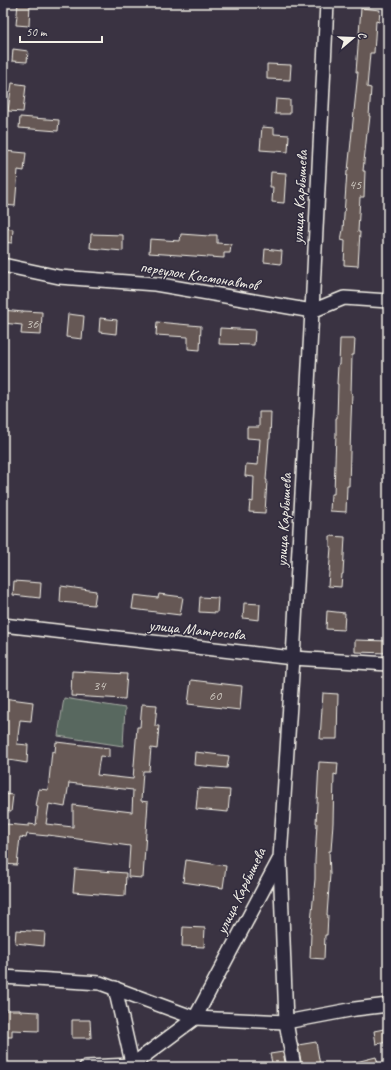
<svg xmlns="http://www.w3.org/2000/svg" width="391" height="1070" font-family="Caveat,sans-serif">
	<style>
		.green { fill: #59685f; stroke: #a6aca4 }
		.building { fill: #665955; stroke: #f4f1e8; fill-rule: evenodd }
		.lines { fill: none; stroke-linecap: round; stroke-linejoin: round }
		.minor-casing { stroke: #f4f1e8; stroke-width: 16 }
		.minor { stroke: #2f2a3d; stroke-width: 13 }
		.labels { text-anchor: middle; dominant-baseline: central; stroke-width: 3; stroke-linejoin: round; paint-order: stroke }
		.number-label { font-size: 14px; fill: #d0cbc3 }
		.street-label { font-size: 16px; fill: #f4f1e8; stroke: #2f2a3d }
	</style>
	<rect width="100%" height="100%" fill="#3a3342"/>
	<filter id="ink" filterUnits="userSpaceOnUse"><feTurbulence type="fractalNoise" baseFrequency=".025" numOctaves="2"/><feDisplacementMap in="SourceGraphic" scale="8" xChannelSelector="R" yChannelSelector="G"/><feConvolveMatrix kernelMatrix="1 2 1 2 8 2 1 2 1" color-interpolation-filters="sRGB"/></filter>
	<g filter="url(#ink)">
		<polygon class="green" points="64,698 125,708 123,746 58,736"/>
		<g class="building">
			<polygon points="18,3 30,3 29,26 16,25"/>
			<polygon points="361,8 380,10 379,22 376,21 374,53 370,53 367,87 371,88 369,116 370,116 368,133 367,133 363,171 365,171 364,197 360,197 358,232 360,232 358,266 344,265 345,241 341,240 343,230 347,171 348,171 358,72 356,72"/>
			<polygon points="13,49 28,51 27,62 12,61"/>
			<polygon points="267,64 291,65 290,80 267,79"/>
			<polygon points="12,83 26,85 23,112 8,111"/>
			<polygon points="276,99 290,100 290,114 275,114"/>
			<polygon points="20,117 59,120 58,131 19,128"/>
			<polygon points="262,127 274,128 274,134 289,135 288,152 260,150"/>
			<polygon points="5,151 26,153 24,171 18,170 15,206 3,205 4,169"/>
			<polygon points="271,172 286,173 284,203 272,202 273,187 270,187"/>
			<polygon points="3,228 13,229 12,243 3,242"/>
			<polygon points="91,234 123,235 123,251 90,248"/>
			<polygon points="181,234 209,236 209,235 217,235 217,243 231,244 230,253 224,253 224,258 149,253 150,239 180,241"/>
			<polygon points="265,249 282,251 281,264 264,262"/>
			<polygon points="3,310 23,312 23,311 42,312 41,335 21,334 22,325 3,323"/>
			<polygon points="68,314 84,316 82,339 66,337"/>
			<polygon points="100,318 117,320 116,334 99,332"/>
			<polygon points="157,322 201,326 200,350 188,349 188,337 156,335"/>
			<polygon points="220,328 255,330 254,345 219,344"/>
			<polygon points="340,339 355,339 354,355 352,355 351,393 352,393 351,419 349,486 347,486 346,512 330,511 331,494 334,494 336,433 336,418 337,418 338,384 337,384 338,365 339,365"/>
			<polygon points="259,412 271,412 270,439 269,439 266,480 267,480 265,513 249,512 250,501 253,502 254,477 245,476 246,464 258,465 260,439 247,438 247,427 259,427"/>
			<polygon points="330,536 345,537 343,574 342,574 341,587 328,586 331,547 330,547"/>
			<polygon points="14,581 41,583 40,598 13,595"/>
			<polygon points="61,586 96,591 94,605 60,602"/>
			<polygon points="159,594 183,597 180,615 132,609 134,595 158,598"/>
			<polygon points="200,597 218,598 217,613 199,612"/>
			<polygon points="244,603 260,604 259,620 243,618"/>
			<polygon points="327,611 345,613 344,630 326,629"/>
			<polygon points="355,640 388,641 388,653 355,652"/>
			<polygon points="72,671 127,674 125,699 71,696"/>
			<polygon points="191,680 242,686 240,710 188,704"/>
			<polygon points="323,693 338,694 337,739 320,739"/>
			<polygon points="3,698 33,702 31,721 20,720 17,744 28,745 27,763 3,759 3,732 5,717 3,716"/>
			<path d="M 142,704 L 157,705 L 155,726 L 159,726 L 157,749 L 151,748 L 149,771 L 143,771 L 141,801 L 148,802 L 143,878 L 128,877 L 130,846 L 48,835 L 48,836 L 27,834 L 26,838 L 20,837 L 17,865 L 3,864 L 3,850 L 6,824 L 29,826 L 29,824 L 36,825 L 38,807 L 36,806 L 39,789 L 48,790 L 52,751 L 55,752 L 56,742 L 109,748 L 109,757 L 100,756 L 97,775 L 133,779 L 137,727 L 140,727 ZM 69,783 L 133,790 L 132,812 L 73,805 L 73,827 L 46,824 L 49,804 L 65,807 Z"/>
			<polygon points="195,752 229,756 227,768 194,765"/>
			<polygon points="319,762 338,763 337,775 334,774 333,823 331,851 329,851 330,874 327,915 328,915 327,935 325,935 324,959 310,958 311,934 310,934 315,879 315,861 317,823 316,823"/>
			<polygon points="198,788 230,790 228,812 196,809"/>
			<polygon points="3,794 13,795 11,812 3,811"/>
			<polygon points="186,860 226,866 223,888 183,882"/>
			<polygon points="75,869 126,873 125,896 73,892"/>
			<polygon points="183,927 205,928 204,947 182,946"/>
			<polygon points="16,930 45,932 44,946 15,943"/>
			<polygon points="3,1010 20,1010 20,1011 39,1012 39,1031 12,1030 12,1037 3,1037"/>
			<polygon points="72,1020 90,1020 91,1038 72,1038"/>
			<polygon points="384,1029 384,1033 388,1032 388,1042 376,1044 374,1031"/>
			<polygon points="316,1042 320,1065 302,1067 298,1045"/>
			<polygon points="283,1052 286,1067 273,1067 270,1054"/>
			<polygon points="376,1057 379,1067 348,1067 348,1064"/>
		</g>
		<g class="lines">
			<defs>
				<g id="minor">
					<polyline points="3,265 59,277 155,284 312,311 344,298 388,301"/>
					<polyline points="3,625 293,658 388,664"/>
					<polyline points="280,860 286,1022 294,1067"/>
					<polyline points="3,977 100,983 195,1018 286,1022 355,1009 388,1005"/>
					<polyline points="115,988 133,1067"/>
					<polyline points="86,1067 132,1065 195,1018 280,858 293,658 312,311 327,3"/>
				</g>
			</defs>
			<use href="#minor" class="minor-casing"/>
			<use href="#minor" class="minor"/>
		</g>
	</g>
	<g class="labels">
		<g class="number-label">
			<text x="355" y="184">45</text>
			<text x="32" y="323">36</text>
			<text x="99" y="685">34</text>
			<text x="215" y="695">60</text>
		</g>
		<g class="street-label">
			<text transform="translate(300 197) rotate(-87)">улица Карбышева</text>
			<text transform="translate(199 276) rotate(9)">переулок Космонавтов</text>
			<text transform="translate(284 520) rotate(-87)">улица Карбышева</text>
			<text transform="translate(197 630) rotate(6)">улица Матросова</text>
			<text transform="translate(241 891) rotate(-64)">улица Карбышева</text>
		</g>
	</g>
	<rect width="391" height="1070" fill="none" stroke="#2f2a3d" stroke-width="16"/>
	<rect x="8" y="8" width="375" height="1054" fill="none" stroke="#f4f1e8" stroke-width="1.5" filter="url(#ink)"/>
	<g transform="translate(353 38) rotate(71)" stroke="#2f2a3d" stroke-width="3" paint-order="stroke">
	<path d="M0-3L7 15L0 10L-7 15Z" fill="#f4f1e8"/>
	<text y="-6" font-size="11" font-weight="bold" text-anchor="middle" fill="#f4f1e8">С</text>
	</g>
	<path d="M20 36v6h82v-6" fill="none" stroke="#f4f1e8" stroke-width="2"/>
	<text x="26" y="36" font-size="12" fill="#f4f1e8" stroke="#2f2a3d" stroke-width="3" paint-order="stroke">50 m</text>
</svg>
